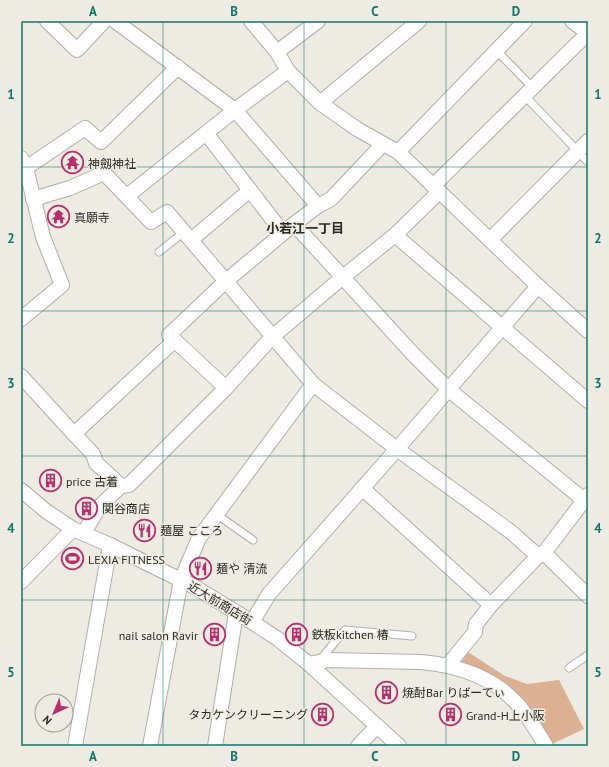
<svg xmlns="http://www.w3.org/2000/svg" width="609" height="767" font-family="'PT Sans','Noto Sans JP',sans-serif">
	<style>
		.green { fill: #dbb093 }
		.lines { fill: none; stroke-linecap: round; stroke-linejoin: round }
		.lane-casing { stroke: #b0aea5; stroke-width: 9 }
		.street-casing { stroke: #b0aea5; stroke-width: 16 }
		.lane { stroke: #fff; stroke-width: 7 }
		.street { stroke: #fff; stroke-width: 14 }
		.grid { fill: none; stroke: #0f766e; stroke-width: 1; stroke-opacity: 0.55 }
		.labels { text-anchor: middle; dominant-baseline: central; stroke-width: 3; stroke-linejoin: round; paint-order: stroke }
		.poi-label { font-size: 12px; fill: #2a2925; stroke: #edebe2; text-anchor: start }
		.street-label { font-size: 12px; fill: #2a2925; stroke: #edebe2 }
		.neighbourhood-label { font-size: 13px; font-weight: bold; fill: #2a2925; stroke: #edebe2 }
		.neatline { fill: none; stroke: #0f766e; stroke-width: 1.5 }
		.grid-label { font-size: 13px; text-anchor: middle; font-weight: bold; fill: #0f766e }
	</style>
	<rect width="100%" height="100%" fill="#edebe2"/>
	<polygon class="green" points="468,652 505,676 527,684 559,680 584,729 552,744 533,714 461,663"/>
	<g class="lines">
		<defs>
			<g id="lane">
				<polyline points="497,51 533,88"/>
				<polyline points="525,96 588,162"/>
				<polyline points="159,252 184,232"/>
				<polyline points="216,514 253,540"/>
				<polyline points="319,661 345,630 412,636"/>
				<polyline points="569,668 588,655"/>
			</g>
			<g id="street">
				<polyline points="47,21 77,50 104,21"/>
				<polyline points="115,21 235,110 318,206 294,224 412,353 448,389 584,500"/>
				<polyline points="251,21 277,52 288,71 320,103 357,129 398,152"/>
				<polyline points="525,21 398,152 538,286 588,331"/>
				<polyline points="572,21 588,33"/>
				<polyline points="277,52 318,21"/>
				<polyline points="320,103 419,21"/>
				<polyline points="206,133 283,233"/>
				<polyline points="21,158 26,168 43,237 62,285 21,319"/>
				<polyline points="26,168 85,128 101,142 178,67"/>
				<polyline points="433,186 588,33"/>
				<polyline points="127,196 235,110 288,71"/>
				<polyline points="33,199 70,188 104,173 151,222 167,212 313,384 397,449 511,532 538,556"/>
				<polyline points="318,206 331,199 383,144"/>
				<polyline points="395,235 588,401"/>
				<polyline points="191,240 250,190"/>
				<polyline points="490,240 588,141"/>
				<polyline points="21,376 74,434"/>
				<polyline points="226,388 169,335 226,281 294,224"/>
				<polyline points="121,486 96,463 93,454 74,434 175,340"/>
				<polyline points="362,488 491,605"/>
				<polyline points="21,490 46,511 73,529 110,545 195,587 252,622 278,639 309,664 399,746"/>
				<polyline points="84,533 99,507 121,486 129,485 226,388 272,337 343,277 395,235 439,192"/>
				<polyline points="544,553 588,596"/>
				<polyline points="21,582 73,529"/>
				<polyline points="252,622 269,594 397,449 538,286"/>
				<path d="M 309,664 L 328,660 L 421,662 C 458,665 496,678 520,707 C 530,719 538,733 546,746"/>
				<polyline points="448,665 475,632 476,624 491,605 538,556 544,553 588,495"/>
				<polyline points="75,746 110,545"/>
				<polyline points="150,746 181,580 199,538 313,384"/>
				<polyline points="215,746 236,613"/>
				<polyline points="358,746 377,726"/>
			</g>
		</defs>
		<use href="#lane" class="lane-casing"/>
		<use href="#street" class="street-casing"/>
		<use href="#lane" class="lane"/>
		<use href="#street" class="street"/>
	</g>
	<path class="grid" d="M 163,21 L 163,746M 304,21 L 304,746M 446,21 L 446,746M 21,167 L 588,167M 21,311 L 588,311M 21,456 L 588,456M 21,600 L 588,600"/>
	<defs>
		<symbol id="temple-ring" viewBox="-11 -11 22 22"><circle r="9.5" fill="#edebe2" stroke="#b72f6e" stroke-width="1.5"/><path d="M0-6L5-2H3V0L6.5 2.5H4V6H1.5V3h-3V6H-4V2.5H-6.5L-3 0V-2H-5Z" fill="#b72f6e"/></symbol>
		<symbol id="building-ring" viewBox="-11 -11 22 22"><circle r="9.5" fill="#edebe2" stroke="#b72f6e" stroke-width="1.5"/><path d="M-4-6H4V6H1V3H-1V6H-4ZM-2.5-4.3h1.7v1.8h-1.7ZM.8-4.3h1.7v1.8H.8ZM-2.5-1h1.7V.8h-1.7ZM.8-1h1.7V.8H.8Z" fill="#b72f6e"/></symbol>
		<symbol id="restaurant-ring" viewBox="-11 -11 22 22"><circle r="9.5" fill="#edebe2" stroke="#b72f6e" stroke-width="1.5"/><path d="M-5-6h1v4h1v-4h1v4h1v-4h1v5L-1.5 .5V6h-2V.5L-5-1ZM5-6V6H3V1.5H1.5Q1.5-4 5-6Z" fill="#b72f6e"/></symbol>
		<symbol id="stadium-ring" viewBox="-11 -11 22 22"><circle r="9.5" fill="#edebe2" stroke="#b72f6e" stroke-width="1.5"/><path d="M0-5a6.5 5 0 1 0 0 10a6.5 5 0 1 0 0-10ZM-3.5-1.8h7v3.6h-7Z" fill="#b72f6e"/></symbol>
	</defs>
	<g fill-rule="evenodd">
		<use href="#temple-ring" x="60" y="150" width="25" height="25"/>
		<use href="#temple-ring" x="46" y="204" width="25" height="25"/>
		<use href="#building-ring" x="38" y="468" width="25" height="25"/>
		<use href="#building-ring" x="74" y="496" width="25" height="25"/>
		<use href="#restaurant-ring" x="132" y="518" width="25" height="25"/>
		<use href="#stadium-ring" x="60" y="546" width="25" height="25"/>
		<use href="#restaurant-ring" x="188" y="556" width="25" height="25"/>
		<use href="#building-ring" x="284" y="622" width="25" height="25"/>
		<use href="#building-ring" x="202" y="622" width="25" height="25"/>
		<use href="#building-ring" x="374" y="680" width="25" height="25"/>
		<use href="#building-ring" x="310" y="702" width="25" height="25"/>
		<use href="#building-ring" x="438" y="702" width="25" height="25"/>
	</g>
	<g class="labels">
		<g class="poi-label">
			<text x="88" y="163">神劔神社</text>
			<text x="74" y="217">真願寺</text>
			<text x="66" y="481">price 古着</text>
			<text x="102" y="508">関谷商店</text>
			<text x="160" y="530">麺屋 こころ</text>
			<text x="88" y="559">LEXIA FITNESS</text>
			<text x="216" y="568">麺や 清流</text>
			<text x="312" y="634">鉄板kitchen 椿</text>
			<text x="198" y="635" text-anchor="end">nail salon Ravir</text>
			<text x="402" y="692">焼酎Bar りばーてぃ</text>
			<text x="308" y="714" text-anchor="end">タカケンクリーニング</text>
			<text x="466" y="715">Grand-H上小阪</text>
		</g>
		<g class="street-label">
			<text transform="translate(220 603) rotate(31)">近大前商店街</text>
		</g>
		<g class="neighbourhood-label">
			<text x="305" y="228">小若江一丁目</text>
		</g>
	</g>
	<rect width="609" height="767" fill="none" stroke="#edebe2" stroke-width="44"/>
	<g transform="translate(54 713) rotate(224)"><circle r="19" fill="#edebe2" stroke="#9f9d96"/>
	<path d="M0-3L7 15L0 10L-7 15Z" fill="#b72f6e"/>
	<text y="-6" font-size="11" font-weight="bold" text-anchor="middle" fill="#2a2925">N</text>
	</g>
	<rect x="22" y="22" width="565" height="723" class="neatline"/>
	<g class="grid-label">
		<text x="93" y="16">A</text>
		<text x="234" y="16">B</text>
		<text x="375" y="16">C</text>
		<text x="516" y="16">D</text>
		<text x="11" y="99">1</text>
		<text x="598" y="99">1</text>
		<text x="11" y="243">2</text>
		<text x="598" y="243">2</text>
		<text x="11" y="388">3</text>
		<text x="598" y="388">3</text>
		<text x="11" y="533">4</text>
		<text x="598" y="533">4</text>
		<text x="11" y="677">5</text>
		<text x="598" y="677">5</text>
		<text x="93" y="761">A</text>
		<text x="234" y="761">B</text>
		<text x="375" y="761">C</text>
		<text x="516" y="761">D</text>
	</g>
</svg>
